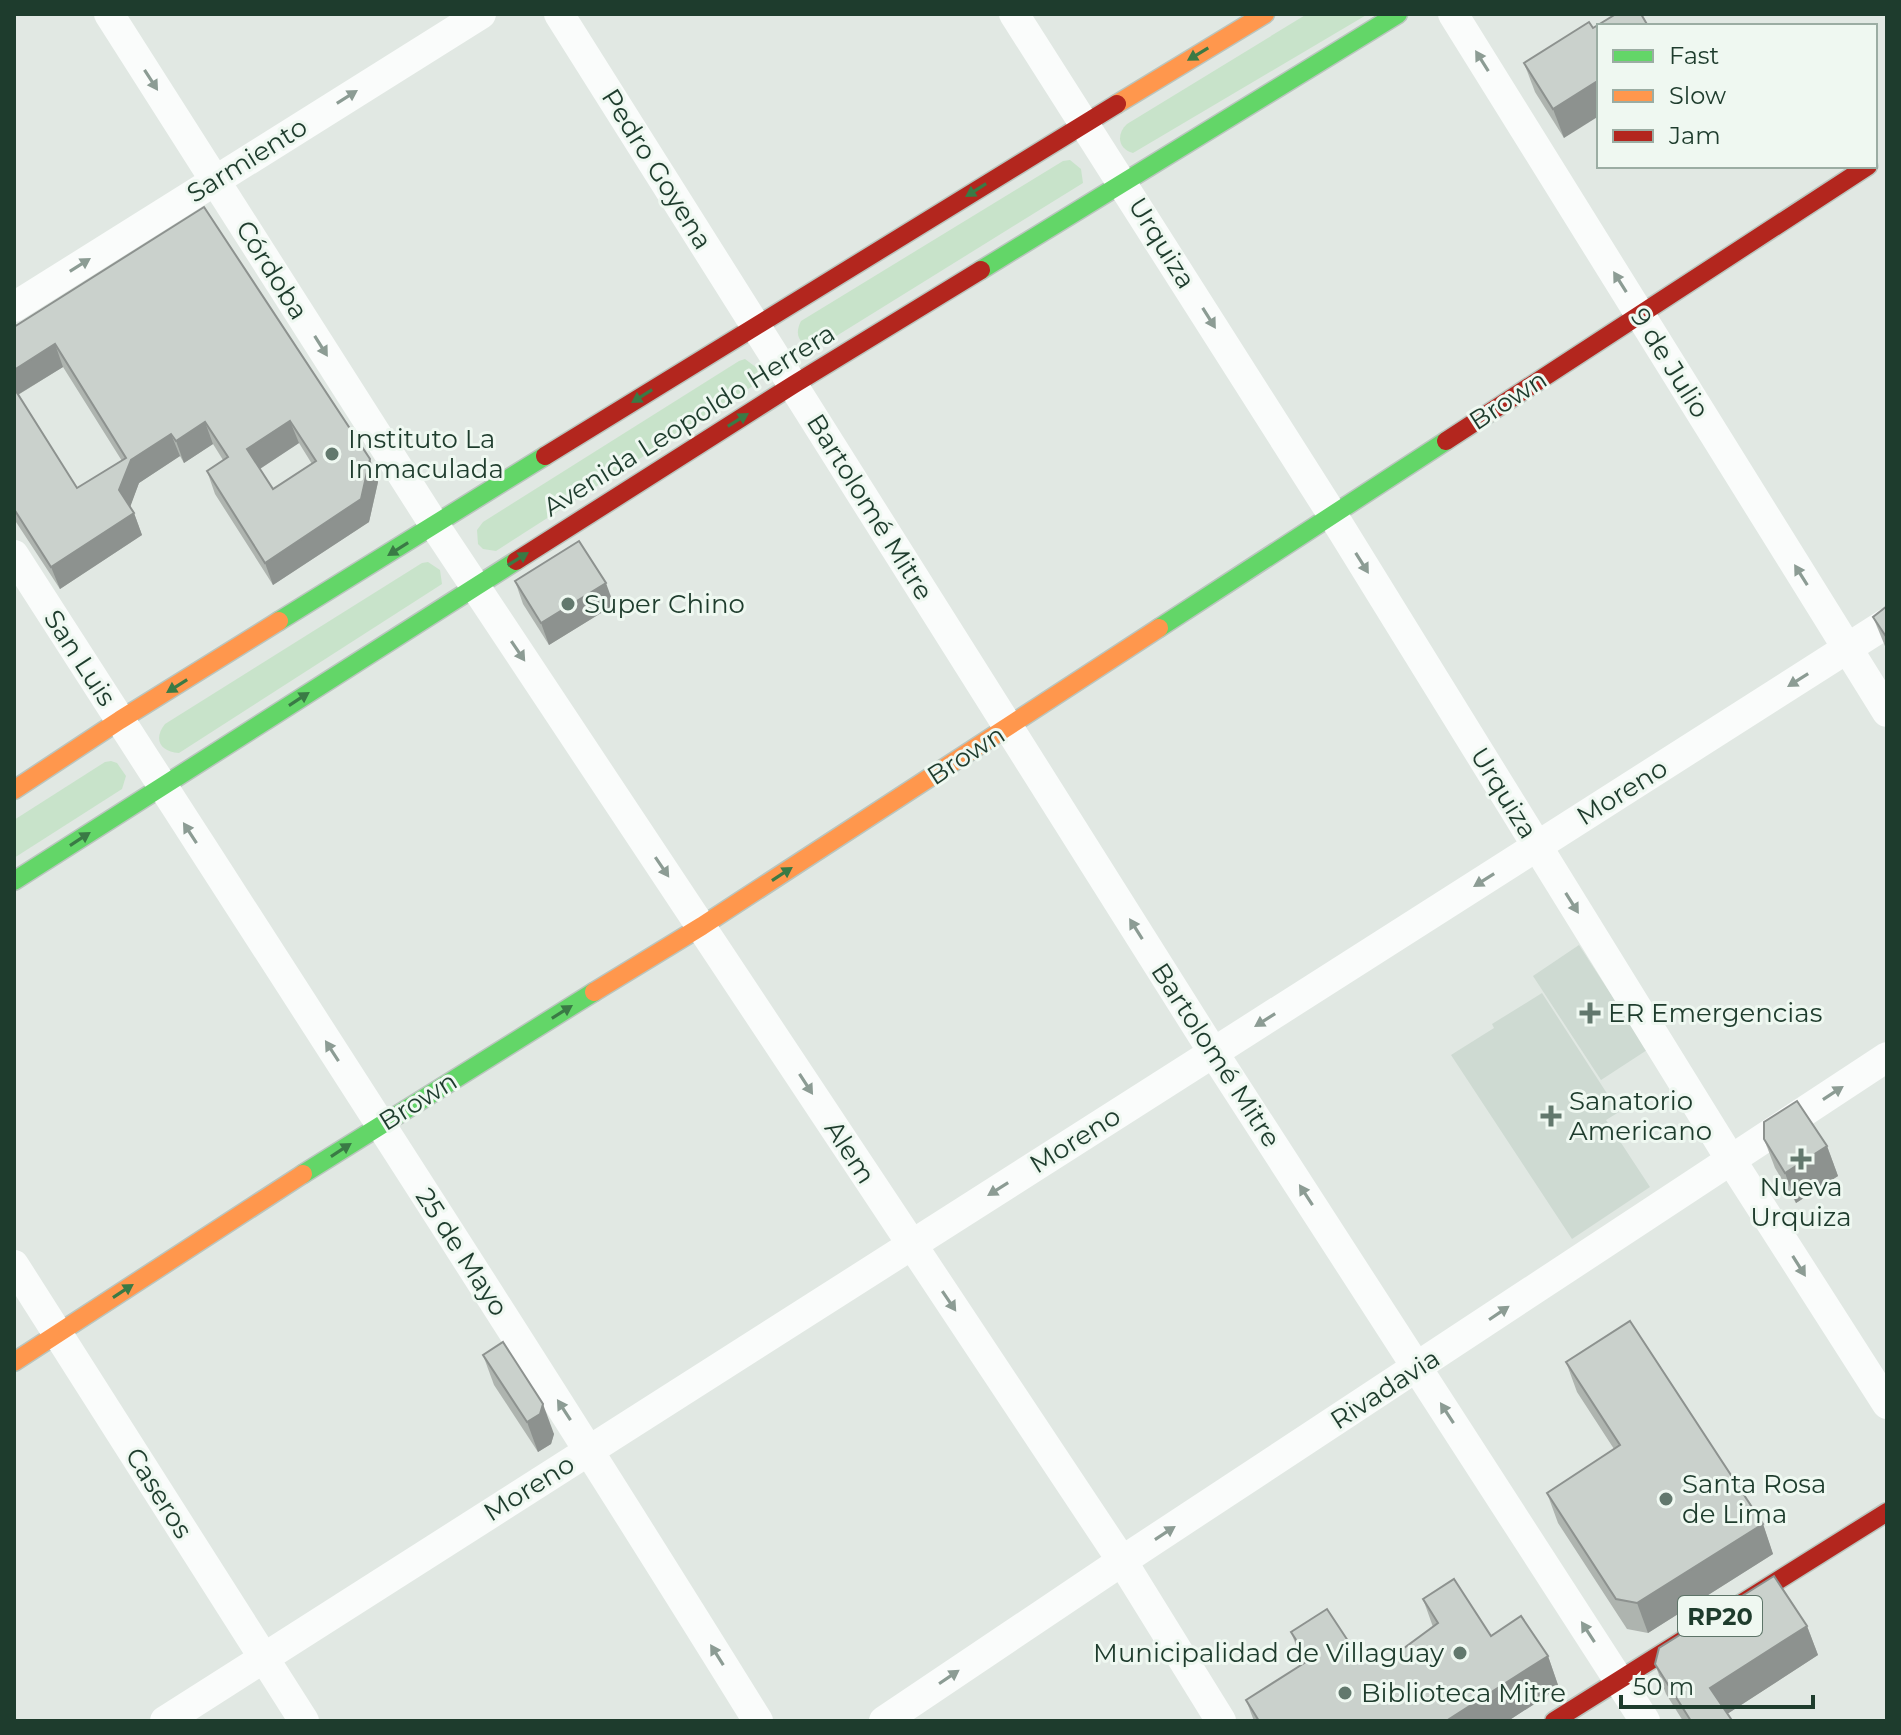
<svg xmlns="http://www.w3.org/2000/svg" width="1901" height="1735" font-family="Montserrat,sans-serif">
	<style>
		.built { fill: #cedad2 }
		.green { fill: #c8e3ca }
		.lines { fill: none; stroke-linecap: round; stroke-linejoin: round }
		.fast-casing { stroke: #bac5be; stroke-width: 21 }
		.slow-casing { stroke: #bac5be; stroke-width: 21 }
		.jam-casing { stroke: #bac5be; stroke-width: 21 }
		.street { stroke: #fafcfb; stroke-width: 30 }
		.fast { stroke: #63d668; stroke-width: 18 }
		.slow { stroke: #ff974d; stroke-width: 18 }
		.jam { stroke: #b3261e; stroke-width: 18 }
		.wall { fill: #aeb4af; fill-rule: evenodd }
		.shaded-wall { fill: #8d928f }
		.building { fill: #cad1cc; stroke: #8d928f; stroke-width: 2; fill-rule: evenodd }
		.oneway { fill: #3a7a45 }
		.oneway2 { fill: #8c9c94 }
		.poi-dot { fill: #62786d; stroke: #eff8f1; stroke-width: 3 }
		.labels { text-anchor: middle; dominant-baseline: central; stroke-width: 6; stroke-linejoin: round; paint-order: stroke }
		.shield { fill: #eff8f1; stroke: #5d7468; stroke-width: 2 }
		.shield-label { font-size: 24px; font-weight: bold; fill: #1e3c2d }
		.street-label { font-size: 26px; fill: #1e3c2d; stroke: #eff8f1 }
		.poi-label { font-size: 26px; fill: #1e3c2d; stroke: #eff8f1; text-anchor: start }
	</style>
	<rect width="100%" height="100%" fill="#e1e8e3"/>
	<g class="built">
		<polygon points="1579,945 1647,1050 1601,1080 1533,976"/>
		<polygon points="1542,993 1619,1112 1606,1120 1650,1187 1572,1239 1451,1055 1494,1028 1492,1024"/>
	</g>
	<g class="green">
		<path d="M 1307,14 L 1368,14 L 1133,153 C 1118,149 1116,134 1127,124 Z"/>
		<path d="M 1070,160 L 1081,169 L 1083,183 L 817,348 C 801,346 793,337 801,321 L 1063,161 Z"/>
		<polygon points="745,359 757,368 759,382 496,551 483,549 478,544 477,530 483,522 739,361"/>
		<path d="M 428,562 L 440,570 L 442,584 L 179,753 C 160,752 153,739 165,724 L 422,563 Z"/>
		<polygon points="111,761 117,763 126,776 122,789 14,858 14,820 105,762"/>
	</g>
	<g class="lines">
		<defs>
			<g id="fast">
				<polyline points="981,270 1398,14"/>
				<polyline points="279,621 545,456"/>
				<polyline points="1159,628 1446,441"/>
				<polyline points="14,881 516,561"/>
				<polyline points="303,1174 594,992"/>
			</g>
			<g id="slow">
				<polyline points="1117,104 1265,14"/>
				<polyline points="14,790 120,720 279,621"/>
				<polyline points="594,992 702,926 1159,628"/>
				<polyline points="14,1362 303,1174"/>
			</g>
			<g id="jam">
				<polyline points="1446,441 1868,166"/>
				<polyline points="545,456 1117,104"/>
				<polyline points="516,561 793,385 981,270"/>
				<polyline points="1554,1721 1887,1512"/>
			</g>
		</defs>
		<use href="#fast" class="fast-casing"/>
		<use href="#slow" class="slow-casing"/>
		<use href="#jam" class="jam-casing"/>
		<g class="street">
			<polyline points="109,14 435,526 1122,1561 1221,1721"/>
			<polyline points="559,14 1213,1052 1645,1721"/>
			<polyline points="1014,14 1332,514 1731,1160 1887,1404"/>
			<polyline points="1453,14 1887,712"/>
			<polyline points="14,307 481,14"/>
			<path d="M 14,555 C 263,943 515,1329 758,1721"/>
			<polyline points="14,1265 304,1721"/>
			<polyline points="165,1721 1887,623"/>
			<polyline points="884,1721 1122,1561 1887,1057"/>
		</g>
		<use href="#fast" class="fast"/>
		<use href="#slow" class="slow"/>
		<use href="#jam" class="jam"/>
	</g>
	<g class="wall">
		<polygon points="1589,22 1564,138 1535,92 1524,63"/>
		<path d="M 204,207 L 378,482 L 369,522 L 273,585 L 215,494 L 207,471 L 223,460 L 213,444 L 184,463 L 180,456 L 139,483 L 130,506 L 134,513 L 142,535 L 60,589 L 14,519 L 14,327 ZM 63,367 L 122,461 L 77,488 L 18,395 ZM 299,443 L 312,464 L 273,489 L 260,469 Z"/>
		<polygon points="515,581 614,605 549,645 523,604"/>
		<polygon points="1887,606 1887,651 1873,617"/>
		<polygon points="1764,1139 1827,1146 1838,1176 1796,1203 1775,1168"/>
		<polygon points="483,1355 554,1434 551,1444 538,1452 494,1385"/>
		<polygon points="1566,1362 1763,1524 1773,1554 1648,1633 1627,1629 1558,1523 1547,1493 1614,1449 1577,1392"/>
		<polygon points="1423,1599 1491,1636 1548,1656 1559,1688 1508,1721 1254,1721 1246,1700 1303,1664 1291,1632 1362,1662 1385,1662 1433,1627"/>
		<polygon points="1807,1626 1818,1655 1727,1714 1731,1721 1683,1721 1666,1694 1655,1664"/>
	</g>
	<g class="shaded-wall">
		<polygon points="1599,80 1599,116 1564,138 1553,109"/>
		<polygon points="55,344 63,367 14,397 14,370"/>
		<polygon points="290,421 299,443 255,472 247,449"/>
		<polygon points="205,422 213,444 184,463 176,441"/>
		<polygon points="171,434 180,456 139,483 128,513 119,490 131,460"/>
		<polygon points="370,459 378,482 369,522 273,585 265,563"/>
		<polygon points="134,513 142,535 60,589 51,567"/>
		<polygon points="606,583 614,605 549,645 541,623"/>
		<polygon points="1827,1146 1838,1176 1796,1203 1785,1173"/>
		<polygon points="543,1404 554,1434 551,1444 538,1452 527,1422"/>
		<polygon points="1763,1524 1773,1554 1648,1633 1637,1603"/>
		<polygon points="1807,1626 1818,1655 1721,1718 1710,1688"/>
		<polygon points="1548,1656 1559,1688 1508,1721 1446,1721"/>
	</g>
	<g class="building">
		<polygon points="1616,14 1641,14 1648,26 1599,26 1599,80 1553,109 1524,63 1589,22 1593,28"/>
		<path d="M 204,207 L 370,459 L 361,499 L 265,563 L 207,471 L 228,457 L 205,422 L 176,441 L 171,434 L 131,460 L 119,490 L 134,513 L 51,567 L 14,509 L 14,388 L 77,488 L 126,458 L 55,344 L 14,370 L 14,327 ZM 290,421 L 316,461 L 273,489 L 247,449 Z"/>
		<polygon points="579,541 606,583 541,623 515,581"/>
		<polygon points="1887,606 1887,638 1873,617"/>
		<polygon points="1797,1101 1827,1146 1785,1173 1764,1139 1764,1122"/>
		<polygon points="1630,1321 1763,1524 1637,1603 1616,1599 1547,1493 1620,1445 1566,1362"/>
		<polygon points="503,1342 543,1404 540,1414 527,1422 483,1355"/>
		<polygon points="1774,1576 1807,1626 1710,1688 1731,1719 1728,1721 1691,1721 1655,1664 1659,1648"/>
		<polygon points="1454,1579 1491,1636 1521,1616 1548,1656 1446,1721 1259,1721 1246,1700 1309,1660 1291,1632 1327,1609 1362,1662 1378,1651 1385,1662 1438,1623 1423,1599"/>
	</g>
	<defs><path id="oneway-solid" d="M-6-.8H1V-3.2L6.5 0L1 3.2V.8H-6Z" transform="scale(2)"/></defs>
	<g class="oneway">
		<use href="#oneway-solid" transform="translate(1198 54) rotate(149)"/>
		<use href="#oneway-solid" transform="translate(976 190) rotate(148)"/>
		<use href="#oneway-solid" transform="translate(642 396) rotate(148)"/>
		<use href="#oneway-solid" transform="translate(738 420) rotate(-32)"/>
		<use href="#oneway-solid" transform="translate(398 549) rotate(148)"/>
		<use href="#oneway-solid" transform="translate(518 559) rotate(-32)"/>
		<use href="#oneway-solid" transform="translate(177 686) rotate(148)"/>
		<use href="#oneway-solid" transform="translate(299 699) rotate(-33)"/>
		<use href="#oneway-solid" transform="translate(80 839) rotate(-33)"/>
		<use href="#oneway-solid" transform="translate(782 874) rotate(-33)"/>
		<use href="#oneway-solid" transform="translate(562 1012) rotate(-32)"/>
		<use href="#oneway-solid" transform="translate(341 1150) rotate(-33)"/>
		<use href="#oneway-solid" transform="translate(123 1291) rotate(-33)"/>
	</g>
	<g class="oneway2">
		<use href="#oneway-solid" transform="translate(1482 61) rotate(-122)"/>
		<use href="#oneway-solid" transform="translate(151 80) rotate(57)"/>
		<use href="#oneway-solid" transform="translate(347 97) rotate(-32)"/>
		<use href="#oneway-solid" transform="translate(80 265) rotate(-32)"/>
		<use href="#oneway-solid" transform="translate(1620 282) rotate(-122)"/>
		<use href="#oneway-solid" transform="translate(1209 318) rotate(58)"/>
		<use href="#oneway-solid" transform="translate(321 346) rotate(58)"/>
		<use href="#oneway-solid" transform="translate(1362 563) rotate(58)"/>
		<use href="#oneway-solid" transform="translate(1801 575) rotate(-122)"/>
		<use href="#oneway-solid" transform="translate(518 651) rotate(56)"/>
		<use href="#oneway-solid" transform="translate(1798 680) rotate(148)"/>
		<use href="#oneway-solid" transform="translate(190 833) rotate(-123)"/>
		<use href="#oneway-solid" transform="translate(662 867) rotate(56)"/>
		<use href="#oneway-solid" transform="translate(1484 880) rotate(148)"/>
		<use href="#oneway-solid" transform="translate(1572 903) rotate(58)"/>
		<use href="#oneway-solid" transform="translate(1136 929) rotate(-122)"/>
		<use href="#oneway-solid" transform="translate(1265 1020) rotate(148)"/>
		<use href="#oneway-solid" transform="translate(332 1051) rotate(-123)"/>
		<use href="#oneway-solid" transform="translate(806 1084) rotate(57)"/>
		<use href="#oneway-solid" transform="translate(1833 1093) rotate(-33)"/>
		<use href="#oneway-solid" transform="translate(998 1189) rotate(148)"/>
		<use href="#oneway-solid" transform="translate(1306 1195) rotate(-123)"/>
		<use href="#oneway-solid" transform="translate(1799 1266) rotate(58)"/>
		<use href="#oneway-solid" transform="translate(949 1301) rotate(56)"/>
		<use href="#oneway-solid" transform="translate(1499 1313) rotate(-34)"/>
		<use href="#oneway-solid" transform="translate(564 1410) rotate(-123)"/>
		<use href="#oneway-solid" transform="translate(1447 1413) rotate(-123)"/>
		<use href="#oneway-solid" transform="translate(1165 1533) rotate(-33)"/>
		<use href="#oneway-solid" transform="translate(1588 1632) rotate(-123)"/>
		<use href="#oneway-solid" transform="translate(717 1655) rotate(-122)"/>
		<use href="#oneway-solid" transform="translate(949 1677) rotate(-34)"/>
	</g>
	<g class="poi-dot">
		<circle cx="332" cy="454" r="8"/>
		<circle cx="568" cy="604" r="8"/>
		<path d="M1586 1001h8v8h8v8h-8v8h-8v-8h-8v-8h8z"/>
		<path d="M1547 1104h8v8h8v8h-8v8h-8v-8h-8v-8h8z"/>
		<path d="M1797 1147h8v8h8v8h-8v8h-8v-8h-8v-8h8z"/>
		<circle cx="1666" cy="1499" r="8"/>
		<circle cx="1460" cy="1653" r="8"/>
		<circle cx="1345" cy="1693" r="8"/>
	</g>
	<g class="labels">
		<rect class="shield" x="1678" y="1596" width="84" height="40" rx="6"/>
		<g class="shield-label">
			<text x="1720" y="1616">RP20</text>
		</g>
		<g class="street-label">
			<text transform="translate(247 160) rotate(-32)">Sarmiento</text>
			<text transform="translate(657 169) rotate(58)">Pedro Goyena</text>
			<text transform="translate(1162 243) rotate(58)">Urquiza</text>
			<text transform="translate(272 270) rotate(58)">Córdoba</text>
			<text transform="translate(1670 363) rotate(58)">9 de Julio</text>
			<text transform="translate(1508 400) rotate(-33)">Brown</text>
			<text transform="translate(689 420) rotate(-32)">Avenida Leopoldo Herrera</text>
			<text transform="translate(870 507) rotate(58)">Bartolomé Mitre</text>
			<text transform="translate(80 658) rotate(57)">San Luis</text>
			<text transform="translate(966 755) rotate(-33)">Brown</text>
			<text transform="translate(1622 792) rotate(-32)">Moreno</text>
			<text transform="translate(1504 793) rotate(58)">Urquiza</text>
			<text transform="translate(1216 1055) rotate(57)">Bartolomé Mitre</text>
			<text transform="translate(418 1101) rotate(-32)">Brown</text>
			<text transform="translate(1075 1140) rotate(-32)">Moreno</text>
			<text transform="translate(850 1152) rotate(57)">Alem</text>
			<text transform="translate(462 1252) rotate(57)">25 de Mayo</text>
			<text transform="translate(1385 1389) rotate(-33)">Rivadavia</text>
			<text transform="translate(529 1488) rotate(-32)">Moreno</text>
			<text transform="translate(159 1493) rotate(58)">Caseros</text>
		</g>
		<g class="poi-label">
			<text x="348" y="439">Instituto La<tspan x="348" dy="30">Inmaculada</tspan></text>
			<text x="584" y="604">Super Chino</text>
			<text x="1608" y="1013">ER Emergencias</text>
			<text x="1569" y="1101">Sanatorio<tspan x="1569" dy="30">Americano</tspan></text>
			<text x="1801" y="1187" text-anchor="middle">Nueva<tspan x="1801" dy="30">Urquiza</tspan></text>
			<text x="1682" y="1484">Santa Rosa<tspan x="1682" dy="30">de Lima</tspan></text>
			<text x="1444" y="1653" text-anchor="end">Municipalidad de Villaguay</text>
			<text x="1361" y="1693">Biblioteca Mitre</text>
		</g>
	</g>
	<rect width="1901" height="1735" fill="none" stroke="#1e3c2d" stroke-width="32"/>
	<rect x="1597" y="24" width="280" height="144" fill="#eff8f1" stroke="#9bada3" stroke-width="2"/>
	<rect x="1613" y="50" width="40" height="12" fill="#63d668" stroke="#9bada3" stroke-width="2"/>
	<text x="1669" y="64" font-size="24" fill="#1e3c2d">Fast</text>
	<rect x="1613" y="90" width="40" height="12" fill="#ff974d" stroke="#9bada3" stroke-width="2"/>
	<text x="1669" y="104" font-size="24" fill="#1e3c2d">Slow</text>
	<rect x="1613" y="130" width="40" height="12" fill="#b3261e" stroke="#9bada3" stroke-width="2"/>
	<text x="1669" y="144" font-size="24" fill="#1e3c2d">Jam</text>
	<path d="M1621 1695v12h192v-12" fill="none" stroke="#1e3c2d" stroke-width="4"/>
	<text x="1633" y="1695" font-size="24" fill="#1e3c2d" stroke="#eff8f1" stroke-width="6" paint-order="stroke">50 m</text>
</svg>
